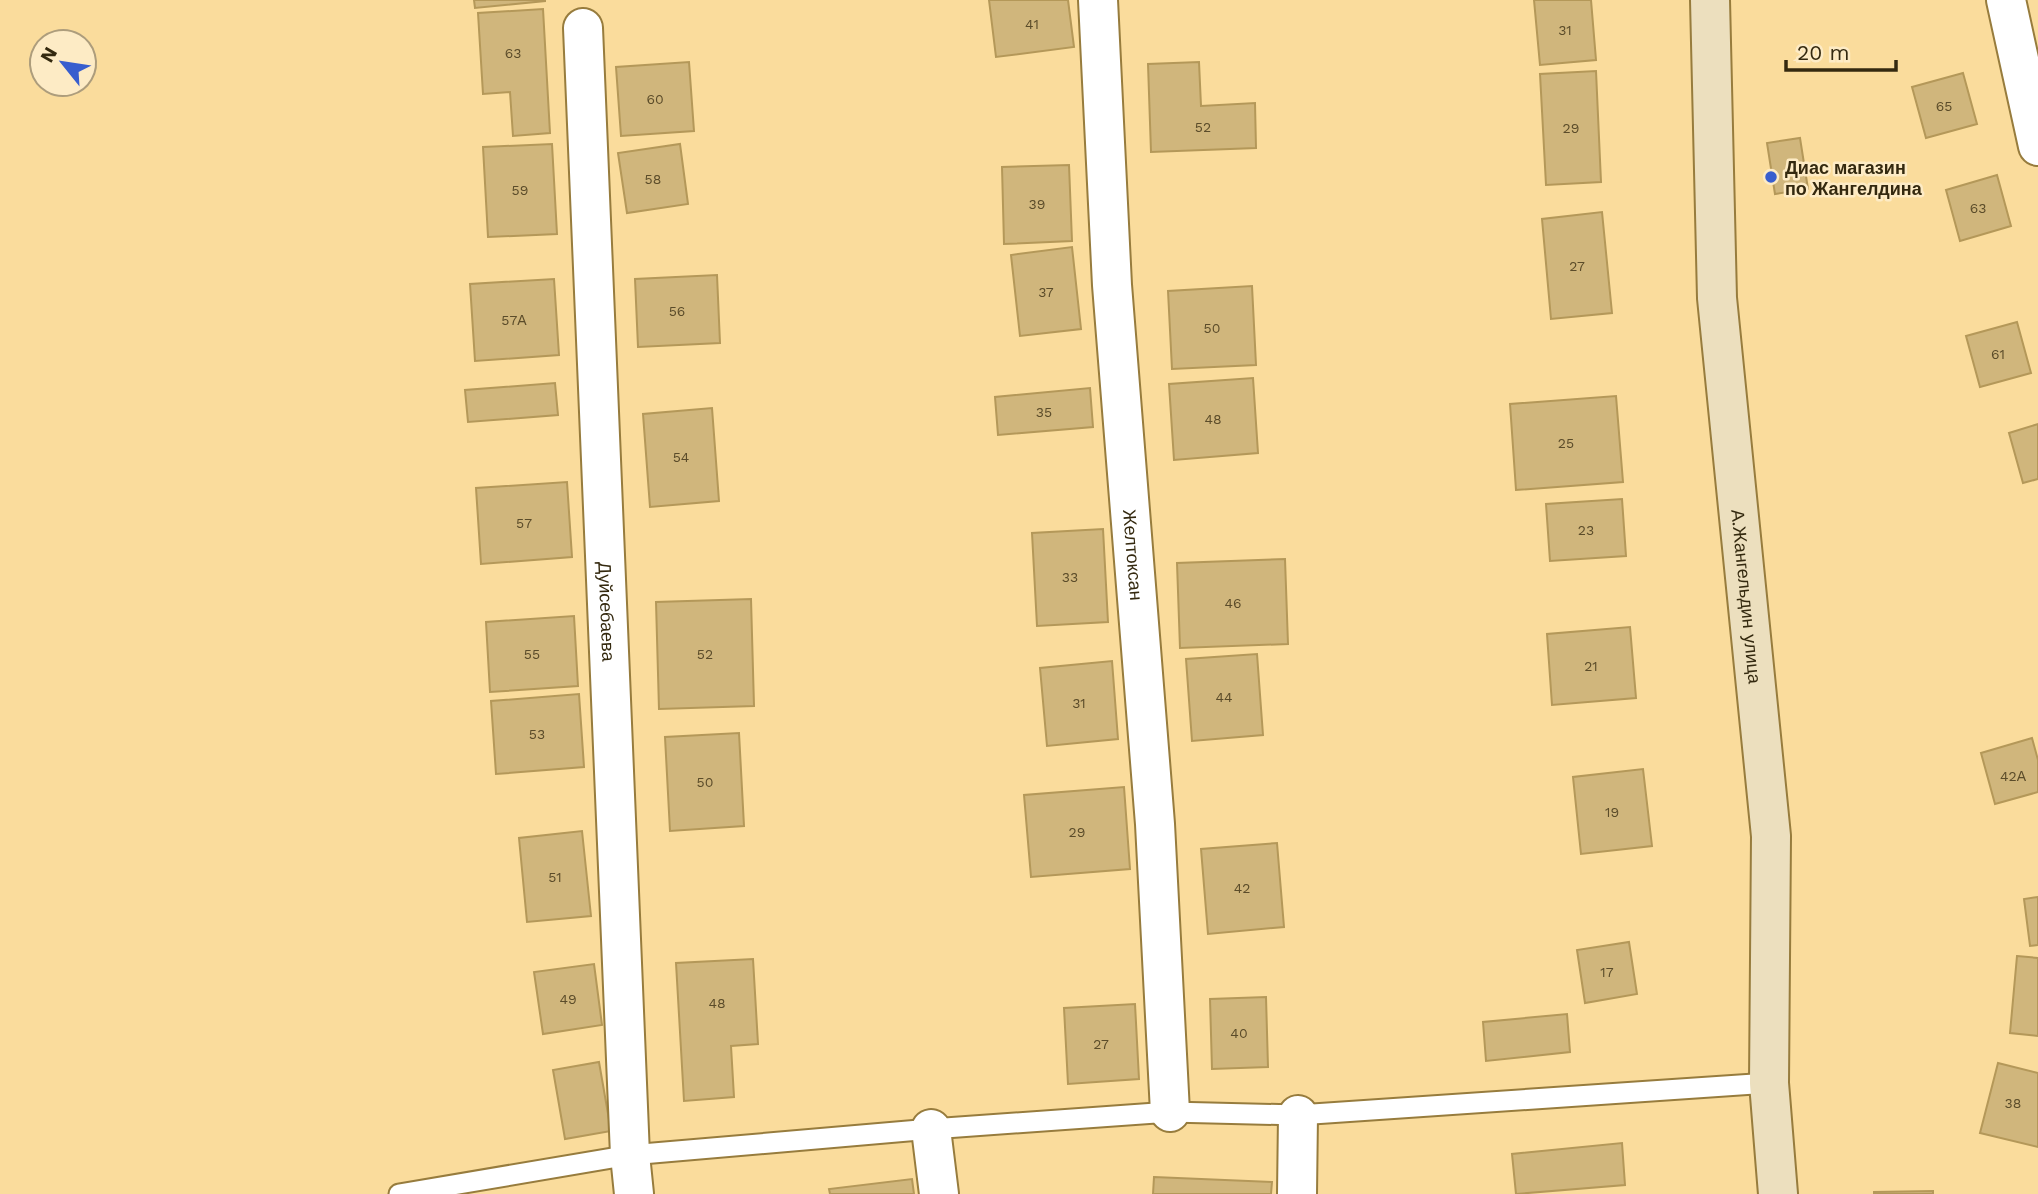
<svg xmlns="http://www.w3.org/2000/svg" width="2038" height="1194" font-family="'Work Sans',sans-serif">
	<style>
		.building { fill: #d0b67c; stroke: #b49859; stroke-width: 2 }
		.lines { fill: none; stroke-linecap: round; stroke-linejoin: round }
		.lane-casing { stroke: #977c3d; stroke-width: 23 }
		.street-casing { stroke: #977c3d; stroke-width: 42 }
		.secondary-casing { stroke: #977c3d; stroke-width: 42 }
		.lane { stroke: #fff; stroke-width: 19 }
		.street { stroke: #fff; stroke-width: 38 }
		.secondary { stroke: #ecdfbe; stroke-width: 38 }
		.poi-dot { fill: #385ece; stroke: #fdebc5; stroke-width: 2.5 }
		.labels { text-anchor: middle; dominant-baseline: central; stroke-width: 5; stroke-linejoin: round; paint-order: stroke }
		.number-label { font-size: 14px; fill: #5b4c2a }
		.poi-label { font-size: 18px; font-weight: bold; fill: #34290f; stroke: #fdebc5; text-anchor: start }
		.street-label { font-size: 18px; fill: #34290f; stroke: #fdebc5 }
	</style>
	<rect width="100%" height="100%" fill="#fadc9c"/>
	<g class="building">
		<polygon points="474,0 545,0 545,1 475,8"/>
		<polygon points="989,0 1068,0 1074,47 996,57"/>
		<polygon points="1534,0 1591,0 1596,60 1540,65"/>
		<polygon points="543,9 550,133 513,136 510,92 483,94 478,13"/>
		<polygon points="689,62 694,131 621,136 616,67"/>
		<polygon points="1199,62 1201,106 1255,103 1256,148 1151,152 1148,64"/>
		<polygon points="1596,71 1601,182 1546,185 1540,74"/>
		<polygon points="1963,73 1977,124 1926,138 1912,87"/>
		<polygon points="1800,138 1808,189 1775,194 1767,143"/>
		<polygon points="552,144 557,234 488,237 483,147"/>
		<polygon points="680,144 688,204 627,213 618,153"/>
		<polygon points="1069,165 1072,241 1004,244 1002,167"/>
		<polygon points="1997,175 2011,226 1960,241 1946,190"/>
		<polygon points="1602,212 1612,313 1551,319 1542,219"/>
		<polygon points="1072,247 1081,329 1020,336 1011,255"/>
		<polygon points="717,275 720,343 638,347 635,279"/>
		<polygon points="554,279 559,355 475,361 470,284"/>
		<polygon points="1252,286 1256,365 1172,369 1168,291"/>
		<polygon points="2017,322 2031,373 1980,387 1966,336"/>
		<polygon points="1253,378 1258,453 1174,460 1169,384"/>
		<polygon points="555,383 558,415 468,422 465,390"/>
		<polygon points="1090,388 1093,427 998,435 995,397"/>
		<polygon points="1616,396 1623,482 1516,490 1510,404"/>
		<polygon points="712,408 719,501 650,507 643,414"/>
		<polygon points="2038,424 2038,479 2023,483 2009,433"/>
		<polygon points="567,482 572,557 481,564 476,488"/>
		<polygon points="1622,499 1626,556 1550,561 1546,504"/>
		<polygon points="1103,529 1108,622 1037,626 1032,533"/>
		<polygon points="1285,559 1288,644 1180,648 1177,563"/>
		<polygon points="751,599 754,706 659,709 656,602"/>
		<polygon points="574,616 578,686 490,692 486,622"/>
		<polygon points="1630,627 1636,698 1552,705 1547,634"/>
		<polygon points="1257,654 1263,735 1192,741 1186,659"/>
		<polygon points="1112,661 1118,739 1047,746 1040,668"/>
		<polygon points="579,694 584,767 496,774 491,701"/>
		<polygon points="739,733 744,826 670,831 665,737"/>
		<polygon points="2032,738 2038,760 2038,792 1995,804 1981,753"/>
		<polygon points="1643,769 1652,846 1581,854 1573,777"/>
		<polygon points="1124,787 1130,869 1031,877 1024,795"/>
		<polygon points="582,831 591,916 527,922 519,838"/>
		<polygon points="1277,843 1284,927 1208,934 1201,849"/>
		<polygon points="2038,897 2038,945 2030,946 2024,899"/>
		<polygon points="1629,942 1637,994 1585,1003 1577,950"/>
		<polygon points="2017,956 2038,958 2038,1036 2010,1033"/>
		<polygon points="753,959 758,1044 731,1046 734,1097 684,1101 676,963"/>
		<polygon points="594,964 602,1025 543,1034 534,972"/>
		<polygon points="1266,997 1268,1067 1212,1069 1210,999"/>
		<polygon points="1135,1004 1139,1079 1068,1084 1064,1008"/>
		<polygon points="1567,1014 1570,1052 1486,1061 1483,1022"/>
		<polygon points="599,1062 611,1131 565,1139 553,1070"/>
		<polygon points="1998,1063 2038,1073 2038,1147 1980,1133"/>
		<polygon points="1622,1143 1625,1185 1516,1194 1512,1154"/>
		<polygon points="1154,1177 1272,1182 1271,1194 1153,1194"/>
		<polygon points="912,1179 914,1194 830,1194 829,1189"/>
		<polygon points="1933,1191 1933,1194 1874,1194 1874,1192"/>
	</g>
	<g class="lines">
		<defs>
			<polyline id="lane" points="399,1194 630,1155 931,1129 1170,1112 1298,1115 1769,1083"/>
			<g id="street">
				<path id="s1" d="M 1098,0 L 1112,285 L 1155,824 L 1170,1112"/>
				<polyline points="2006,0 2038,146"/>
				<path id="s2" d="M 583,28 L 630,1155 L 634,1194"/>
				<polyline points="931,1129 939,1194"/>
				<polyline points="1297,1194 1298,1115"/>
			</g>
			<g id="secondary">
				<path id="s3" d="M 1710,0 L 1717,298 L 1771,836 L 1769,1083 L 1778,1194"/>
			</g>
		</defs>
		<use href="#lane" class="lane-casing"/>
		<use href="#street" class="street-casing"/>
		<use href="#secondary" class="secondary-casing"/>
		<use href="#lane" class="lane"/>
		<use href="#street" class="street"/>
		<use href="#secondary" class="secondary"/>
	</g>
	<circle class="poi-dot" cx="1771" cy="177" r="7"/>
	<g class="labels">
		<g class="number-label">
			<text x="1032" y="24">41</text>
			<text x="1565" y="30">31</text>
			<text x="513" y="53">63</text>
			<text x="655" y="99">60</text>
			<text x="1944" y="106">65</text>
			<text x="1203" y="127">52</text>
			<text x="1571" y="128">29</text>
			<text x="653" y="179">58</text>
			<text x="520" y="190">59</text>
			<text x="1037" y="204">39</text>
			<text x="1978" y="208">63</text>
			<text x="1577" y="266">27</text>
			<text x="1046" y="292">37</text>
			<text x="677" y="311">56</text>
			<text x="514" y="320">57А</text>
			<text x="1212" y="328">50</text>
			<text x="1998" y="354">61</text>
			<text x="1044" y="412">35</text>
			<text x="1213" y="419">48</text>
			<text x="1566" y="443">25</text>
			<text x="681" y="457">54</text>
			<text x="524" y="523">57</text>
			<text x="1586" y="530">23</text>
			<text x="1070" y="577">33</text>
			<text x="1233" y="603">46</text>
			<text x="532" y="654">55</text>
			<text x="705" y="654">52</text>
			<text x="1591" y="666">21</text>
			<text x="1224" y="697">44</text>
			<text x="1079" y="703">31</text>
			<text x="537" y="734">53</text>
			<text x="2013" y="776">42А</text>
			<text x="705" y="782">50</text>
			<text x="1612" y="812">19</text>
			<text x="1077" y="832">29</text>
			<text x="555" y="877">51</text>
			<text x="1242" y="888">42</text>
			<text x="1607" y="972">17</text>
			<text x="568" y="999">49</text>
			<text x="717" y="1003">48</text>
			<text x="1239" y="1033">40</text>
			<text x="1101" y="1044">27</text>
			<text x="2013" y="1103">38</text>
		</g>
		<g class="poi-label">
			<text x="1785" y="167">Диас магазин<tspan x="1785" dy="21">по Жангелдина</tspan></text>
		</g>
		<g class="street-label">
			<text stroke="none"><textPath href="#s1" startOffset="556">Желтоксан</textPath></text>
			<text stroke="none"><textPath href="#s3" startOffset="598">А.Жангельдин улица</textPath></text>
			<text stroke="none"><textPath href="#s2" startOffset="584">Дуйсебаева</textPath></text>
		</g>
	</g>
	<g transform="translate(63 63) rotate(300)"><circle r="33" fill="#fdebc5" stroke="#ad9d7c" stroke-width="2"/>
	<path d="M0-5L12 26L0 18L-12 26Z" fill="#385ece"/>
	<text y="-10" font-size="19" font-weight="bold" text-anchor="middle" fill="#34290f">N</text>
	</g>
	<path d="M1786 60v10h110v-10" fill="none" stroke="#34290f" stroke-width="3.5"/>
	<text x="1797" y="60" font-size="21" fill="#34290f" stroke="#fdebc5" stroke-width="5" paint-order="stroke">20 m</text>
</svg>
